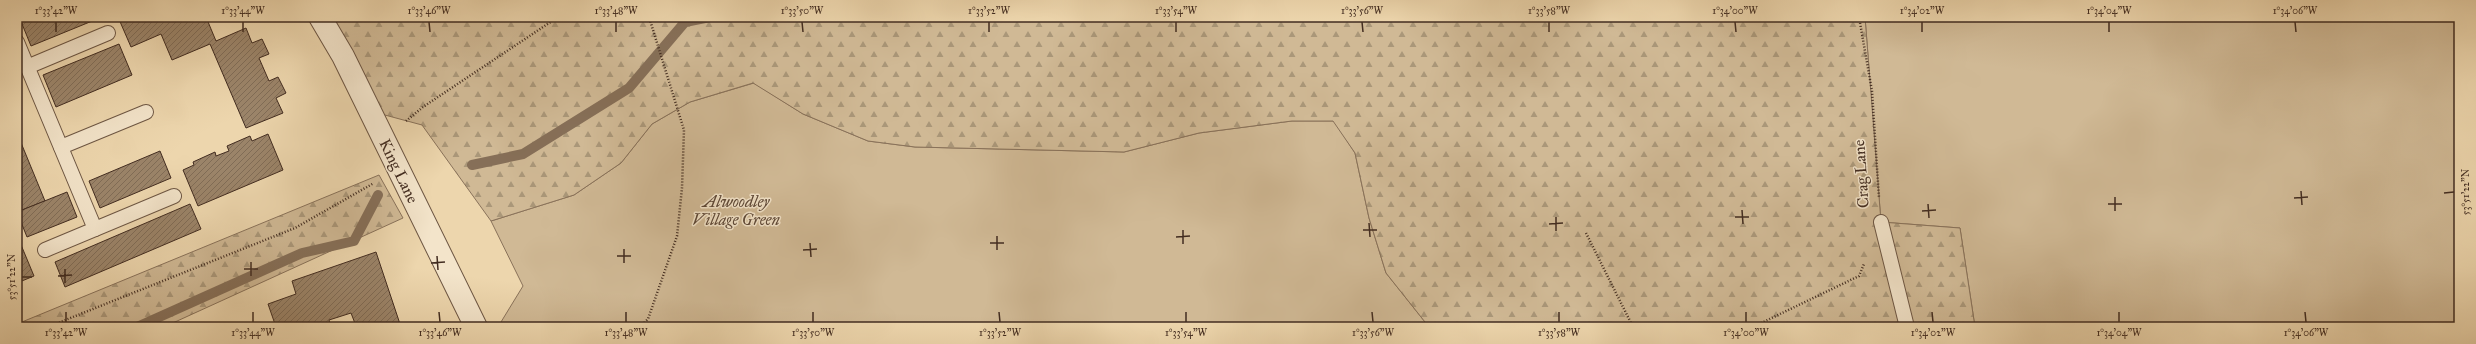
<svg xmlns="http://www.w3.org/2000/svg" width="2476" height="344" font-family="'IM FELL Great Primer',serif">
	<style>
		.green { fill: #d0b995; stroke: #89725a }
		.forest { fill: url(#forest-firs); stroke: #89725a }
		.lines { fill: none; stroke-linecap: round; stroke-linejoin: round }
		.stream { stroke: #866f58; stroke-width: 10 }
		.building { fill: url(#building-hatch); stroke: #422c20 }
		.service-casing { stroke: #6d5643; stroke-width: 16 }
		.tertiary-casing { stroke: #6d5643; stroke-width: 24 }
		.path { stroke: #422c20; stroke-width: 2.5; stroke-dasharray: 1 2; stroke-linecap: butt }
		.service { stroke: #f3e4ca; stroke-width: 14 }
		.tertiary { stroke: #f3e4ca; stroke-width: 22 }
		.ticks { fill: none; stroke: #422c20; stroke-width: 1.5 }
		.labels { text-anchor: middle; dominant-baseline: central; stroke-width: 3; stroke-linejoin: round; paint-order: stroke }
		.street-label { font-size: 16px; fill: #422c20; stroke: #f3e4ca }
		.park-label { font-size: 16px; font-style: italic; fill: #5e4837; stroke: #f3e4ca }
		.neatline { fill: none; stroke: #422c20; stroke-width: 1.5 }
		.ticks-label { font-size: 10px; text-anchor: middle; fill: #422c20 }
	</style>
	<defs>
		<pattern id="forest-firs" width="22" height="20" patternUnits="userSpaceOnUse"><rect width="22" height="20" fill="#d0b995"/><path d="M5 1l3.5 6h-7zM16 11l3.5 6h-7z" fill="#aa9779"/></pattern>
		<pattern id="building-hatch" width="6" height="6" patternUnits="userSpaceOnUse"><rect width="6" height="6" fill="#9b8469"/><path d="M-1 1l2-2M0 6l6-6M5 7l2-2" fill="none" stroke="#806c56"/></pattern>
	</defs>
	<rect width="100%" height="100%" fill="#edd6ad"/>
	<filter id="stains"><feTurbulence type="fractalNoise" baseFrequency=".005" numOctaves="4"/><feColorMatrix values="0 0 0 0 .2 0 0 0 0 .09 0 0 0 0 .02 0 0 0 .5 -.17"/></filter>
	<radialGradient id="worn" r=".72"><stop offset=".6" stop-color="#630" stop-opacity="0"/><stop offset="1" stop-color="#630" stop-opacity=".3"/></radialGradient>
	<g class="green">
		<polygon points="1865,17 2459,17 2459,327 1975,327 1960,228 1881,222"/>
		<polygon points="754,83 803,114 868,141 915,147 1124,152 1199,133 1292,121 1334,121 1355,153 1369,218 1386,273 1429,327 502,327 501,322 523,286 491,221 574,195 621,163 652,124 690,102"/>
	</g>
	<g class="forest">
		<polygon points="320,17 1865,17 1881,222 1960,228 1975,327 1429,327 1386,273 1369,218 1355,153 1333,121 1292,121 1199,133 1124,152 915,147 868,141 803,114 753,83 690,102 652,124 621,163 574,195 491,221 422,125 370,111"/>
		<polygon points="379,175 403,218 164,327 17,327 17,324"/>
	</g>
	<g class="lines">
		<g class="stream">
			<polyline points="472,165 523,154 629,88 685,22 710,17"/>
			<polyline points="137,327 302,253 354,241 378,195"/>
		</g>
	</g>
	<g class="building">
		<polygon points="24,17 102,17 31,46 20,19"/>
		<polygon points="118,17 206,17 216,41 246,28 252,43 262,39 269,54 259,58 269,81 278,77 286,93 276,98 283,113 246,128 210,44 172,60 161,34 131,47"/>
		<polygon points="119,44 132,75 56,107 43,75"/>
		<polygon points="17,133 45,201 17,212"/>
		<polygon points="268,134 283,170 198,206 183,170 194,165 193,162 215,152 216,156 229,151 227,146 250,136 252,141"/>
		<polygon points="160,151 171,178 100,208 89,181"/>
		<polygon points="67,192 77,217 27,237 17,212"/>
		<polygon points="190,204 201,229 65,287 55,262"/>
		<polygon points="19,240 34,276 17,283 17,241"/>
		<polygon points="376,252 401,327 363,327 362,324 356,326 351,313 329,320 331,327 276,327 268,304 296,294 292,281"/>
	</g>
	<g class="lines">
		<defs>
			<g id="service">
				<polyline points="17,42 95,229"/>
				<polyline points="27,67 108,33"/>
				<polyline points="61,147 146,112"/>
				<polyline points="1881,222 1907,327"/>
				<polyline points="45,250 174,196"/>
			</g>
			<polyline id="tertiary" points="320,17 343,56 476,327"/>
		</defs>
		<use href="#service" class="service-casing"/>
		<use href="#tertiary" class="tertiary-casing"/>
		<g class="path">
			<polyline points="1859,17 1872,91 1879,198"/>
			<polyline points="406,121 423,107 558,17"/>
			<polyline points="1586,233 1633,327"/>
			<polyline points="48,327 295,228 374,183"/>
			<polyline points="640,327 648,319 677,236 682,188 684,130 649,17"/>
			<polyline points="1753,327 1859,276 1864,264"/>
		</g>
		<use href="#service" class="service"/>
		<use href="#tertiary" class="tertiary"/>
	</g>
	<path class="ticks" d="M 56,22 L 56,32M 243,22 L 243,32M 429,22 L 430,32M 616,22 L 616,32M 802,22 L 803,32M 989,22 L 989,32M 1176,22 L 1176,32M 1362,22 L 1363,32M 1549,22 L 1549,32M 1735,22 L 1736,32M 1922,22 L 1922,32M 2109,22 L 2109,32M 2295,22 L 2296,32M 2301,191 L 2302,205M 2444,193 L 2454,192M 2115,197 L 2115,211M 2294,198 L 2308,197M 1928,204 L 1929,218M 2108,204 L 2122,204M 1742,210 L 1743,224M 1922,211 L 1936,210M 1556,217 L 1556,231M 1735,217 L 1749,217M 1369,223 L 1370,237M 1549,224 L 1563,223M 1183,230 L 1183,244M 1363,230 L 1377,230M 997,236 L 997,250M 1176,237 L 1190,236M 810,243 L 811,257M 990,243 L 1004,243M 624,249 L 624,263M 803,250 L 817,249M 437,256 L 438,270M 617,256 L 631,256M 251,262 L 251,276M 431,263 L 445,262M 65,269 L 65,283M 244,269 L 258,269M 58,276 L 72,275M 22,277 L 32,277M 66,312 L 66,322M 253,312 L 253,322M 439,312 L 440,322M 626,312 L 626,322M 813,312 L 813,322M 999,312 L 1000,322M 1186,312 L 1186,322M 1372,312 L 1373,322M 1559,312 L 1559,322M 1746,312 L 1746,322M 1932,312 L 1933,322M 2119,312 L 2119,322M 2305,312 L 2306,322"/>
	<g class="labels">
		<g class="street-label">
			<text transform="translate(399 171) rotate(64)">King Lane</text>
			<text transform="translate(1861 174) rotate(-94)">Crag Lane</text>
		</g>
		<g class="park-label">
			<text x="736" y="201">Alwoodley<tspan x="736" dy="18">Village Green</tspan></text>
		</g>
	</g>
	<rect width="2476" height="344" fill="none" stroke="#edd6ad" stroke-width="44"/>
	<rect x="22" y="22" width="2432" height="300" class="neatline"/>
	<g class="ticks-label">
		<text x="56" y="14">1°33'42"W</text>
		<text x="243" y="14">1°33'44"W</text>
		<text x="429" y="14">1°33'46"W</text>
		<text x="616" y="14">1°33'48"W</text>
		<text x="802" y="14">1°33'50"W</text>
		<text x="989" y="14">1°33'52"W</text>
		<text x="1176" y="14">1°33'54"W</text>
		<text x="1362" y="14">1°33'56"W</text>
		<text x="1549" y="14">1°33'58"W</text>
		<text x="1735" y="14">1°34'00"W</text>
		<text x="1922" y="14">1°34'02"W</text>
		<text x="2109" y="14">1°34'04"W</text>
		<text x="2295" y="14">1°34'06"W</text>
		<text transform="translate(2465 192) rotate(-90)" y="4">53°51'22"N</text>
		<text transform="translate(11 277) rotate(-90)" y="4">53°51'22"N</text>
		<text x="66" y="336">1°33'42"W</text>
		<text x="253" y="336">1°33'44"W</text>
		<text x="440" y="336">1°33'46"W</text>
		<text x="626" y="336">1°33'48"W</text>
		<text x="813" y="336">1°33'50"W</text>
		<text x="1000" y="336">1°33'52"W</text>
		<text x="1186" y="336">1°33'54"W</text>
		<text x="1373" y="336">1°33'56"W</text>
		<text x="1559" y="336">1°33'58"W</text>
		<text x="1746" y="336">1°34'00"W</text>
		<text x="1933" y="336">1°34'02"W</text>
		<text x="2119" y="336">1°34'04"W</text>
		<text x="2306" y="336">1°34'06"W</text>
	</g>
	<rect width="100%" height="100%" filter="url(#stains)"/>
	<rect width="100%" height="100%" fill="url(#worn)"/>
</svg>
